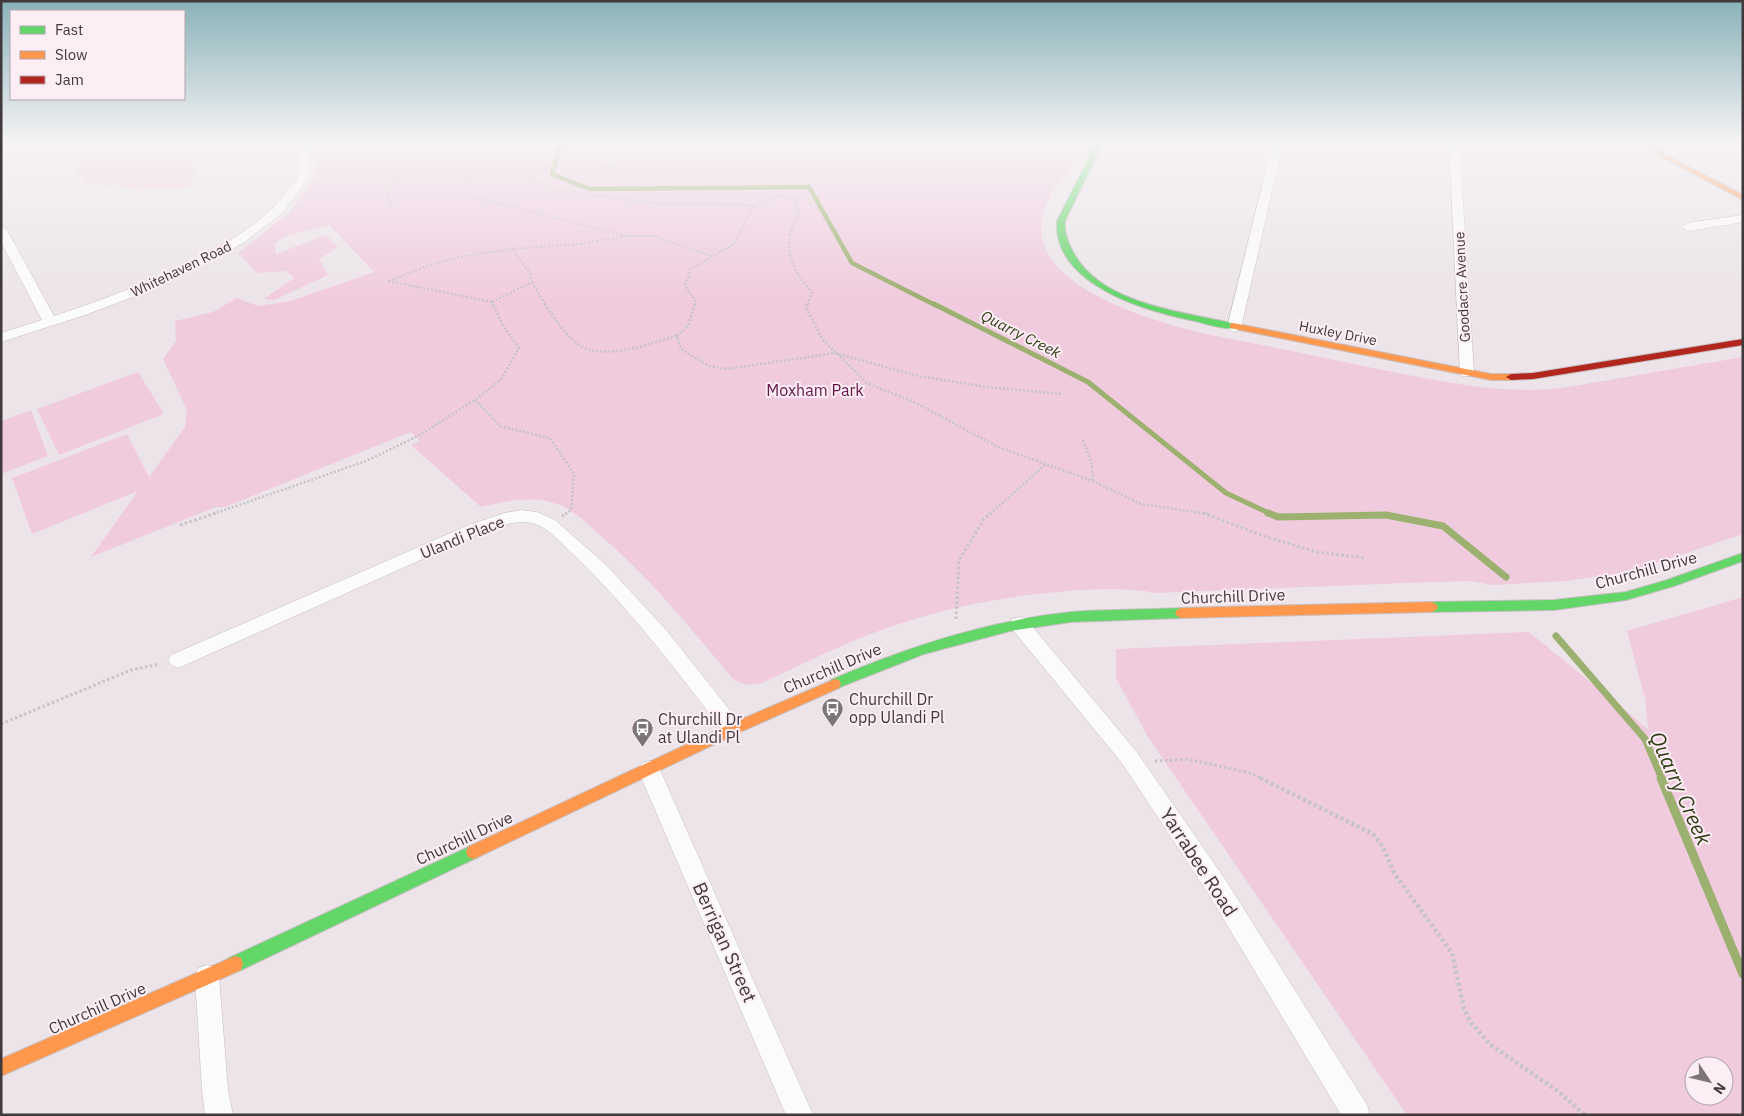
<svg xmlns="http://www.w3.org/2000/svg" width="1744" height="1116" font-family="'IBM Plex Sans',sans-serif">
	<style>
		.green { fill: #f0cbde; fill-rule: evenodd }
		.lines { fill: none; stroke-linecap: round; stroke-linejoin: round }
		.stream-far3 { stroke: #9cb070; stroke-width: 4.5 }
		.stream-far2 { stroke: #9cb070; stroke-width: 5 }
		.stream-far1 { stroke: #9cb070; stroke-width: 7 }
		.stream { stroke: #9cb070; stroke-width: 9 }
		.street-casing { stroke: #c6bfc2; stroke-width: 1 }
		.fast-casing { stroke: #c6bfc2; stroke-width: 2 }
		.slow-casing { stroke: #c6bfc2; stroke-width: 2 }
		.jam-casing { stroke: #c6bfc2; stroke-width: 2 }
		.path-far3 { stroke: #c7c4c6; stroke-width: 2; stroke-dasharray: 2 2; stroke-linecap: butt }
		.path-far2 { stroke: #c7c4c6; stroke-width: 2.5; stroke-dasharray: 2 2; stroke-linecap: butt }
		.path-far1 { stroke: #c7c4c6; stroke-width: 3; stroke-dasharray: 2.5 2.5; stroke-linecap: butt }
		.path { stroke: #c7c4c6; stroke-width: 4.5; stroke-dasharray: 3 3; stroke-linecap: butt }
		.street { fill: #fcfbfc; fill-rule: evenodd }
		.fast { fill: #63d668; fill-rule: evenodd }
		.slow { fill: #ff974d; fill-rule: evenodd }
		.jam { fill: #b3261e; fill-rule: evenodd }
		.labels { text-anchor: middle; dominant-baseline: central; stroke-width: 4; stroke-linejoin: round; paint-order: stroke }
		.far-street-label { font-size: 14px; fill: #3f393c; stroke: #fdedf5 }
		.far-water-label { font-size: 15px; font-style: italic; fill: #2f3c15; stroke: #fdedf5 }
		.park-label { font-size: 16px; fill: #661548; stroke: #fdedf5 }
		.street-label { font-size: 16px; fill: #3f393c; stroke: #fdedf5 }
		.poi-label { font-size: 16px; fill: #3f393c; stroke: #fdedf5; text-anchor: start }
		.near-street-label { font-size: 19px; fill: #3f393c; stroke: #fdedf5 }
		.near-water-label { font-size: 21px; font-style: italic; fill: #2f3c15; stroke: #fdedf5 }
	</style>
	<rect width="100%" height="100%" fill="#ece4e8"/>
	<g class="green">
		<polygon points="82,142 176,142 194,163 194,178 189,187 151,188 135,191 118,184 111,186 84,182 77,171"/>
		<path d="M 319,142 L 1082,142 L 1080,145 L 1085,146 L 1067,177 L 1064,176 C 1061,183 1064,177 1059,182 C 1053,190 1041,213 1041,223 C 1036,290 1157,322 1206,334 C 1264,345 1321,357 1378,369 C 1439,381 1498,395 1562,388 L 1743,357 L 1743,534 L 1660,562 L 1622,573 L 1567,581 L 1493,585 L 1470,581 L 1406,583 L 1156,593 C 1123,587 1091,589 1058,592 C 1000,597 942,609 887,628 C 844,643 803,664 762,683 C 750,686 741,685 732,678 C 690,627 650,578 600,535 C 586,523 574,510 557,504 C 532,495 506,501 481,507 L 411,445 L 420,441 L 411,432 L 225,507 L 216,507 L 91,557 L 138,491 L 32,534 L 12,478 L 127,434 L 149,477 L 185,427 L 187,410 L 163,359 L 176,341 L 175,321 L 213,312 L 237,298 L 258,306 L 291,301 L 374,272 L 329,225 L 286,236 L 275,243 L 276,254 L 326,235 L 338,247 L 319,259 L 328,275 L 274,300 L 264,299 L 294,278 L 286,271 L 257,273 L 238,253 L 288,214 L 314,178 Z"/>
		<polygon points="138,372 164,414 59,455 37,409"/>
		<polygon points="31,410 48,456 1,474 1,421"/>
		<path d="M 1743,597 L 1743,1115 L 1407,1115 L 1148,737 L 1116,678 L 1116,649 L 1529,632 L 1648,729 L 1645,699 L 1627,631 ZM 1694,1066 L 1724,1066 L 1724,1096 L 1694,1096 Z"/>
	</g>
	<g class="lines">
		<polyline class="stream-far3" points="561,142 552,174 589,189 809,187 852,263 937,306"/>
		<polyline class="stream-far2" points="934,304 1088,382 1226,493 1271,514"/>
		<g class="stream-far1">
			<polyline points="1268,513 1278,517 1386,515 1443,526 1506,577"/>
			<polyline points="1556,636 1645,739 1662,779"/>
		</g>
		<polyline class="stream" points="1661,778 1743,974"/>
		<defs>
			<g id="street">
				<path d="M 301,142 L 311,142 L 309,177 L 283,212 L 243,243 L 193,270 L 138,295 L 85,315 L 1,342 L 1,333 L 42,320 L 1,242 L 1,227 L 7,230 L 54,316 C 123,293 242,251 287,192 C 290,187 296,182 298,176 C 302,167 300,152 301,142 Z"/>
				<polygon points="1273,142 1283,142 1241,328 1234,332 1227,328"/>
				<polygon points="1449,142 1459,142 1474,373 1472,376 1462,376 1460,373"/>
				<polygon points="1743,215 1743,222 1688,231 1682,227 1688,223"/>
				<path d="M 521,510 L 537,512 L 555,520 L 607,566 L 667,631 L 740,723 L 743,729 L 740,735 L 733,738 L 726,735 C 678,672 631,610 574,555 C 562,544 549,527 532,523 C 515,519 497,527 481,533 L 185,665 L 178,668 L 171,665 L 168,660 L 171,655 L 469,525 L 505,513 Z"/>
				<polygon points="1019,617 1026,619 1136,751 1225,879 1367,1105 1370,1115 1341,1115 1209,895 1122,763 1012,629 1010,624 1012,619"/>
				<polygon points="649,761 656,763 660,770 813,1115 786,1115 638,770 642,763"/>
				<polygon points="207,965 216,968 219,977 228,1090 233,1115 205,1115 202,1090 195,977 198,968"/>
			</g>
			<g id="fast">
				<path d="M 1097,142 L 1103,142 L 1065,221 C 1064,234 1069,245 1076,257 C 1107,306 1185,312 1236,324 L 1236,328 C 1224,330 1207,324 1195,321 C 1146,311 1053,285 1057,221 Z"/>
				<polygon points="1743,553 1743,561 1674,586 1626,600 1554,610 1432,612 1428,610 1426,607 1428,604 1432,602 1554,600 1626,592 1667,580"/>
				<path d="M 1181,608 L 1185,610 L 1187,613 L 1185,616 L 1181,618 L 1071,622 L 1010,631 L 924,654 L 835,689 L 831,688 L 829,684 L 831,680 C 907,647 987,621 1071,612 C 1107,609 1144,610 1181,608 Z"/>
				<polygon points="473,845 478,847 480,852 478,857 241,970 235,972 229,970 227,964 229,958"/>
			</g>
			<g id="slow">
				<polygon points="1642,142 1649,142 1664,154 1743,195 1743,200 1660,156"/>
				<polygon points="1233,323 1491,374 1511,374 1516,377 1511,380 1491,380 1230,328 1230,324"/>
				<polygon points="1432,602 1436,604 1438,607 1436,610 1432,612 1181,618 1177,616 1175,613 1177,610 1181,608"/>
				<polygon points="835,679 839,680 841,684 839,688 738,733 478,857 473,859 468,857 466,852 468,847 728,725"/>
				<polygon points="235,956 241,958 243,964 241,970 1,1076 1,1059"/>
			</g>
			<polygon id="jam" points="1743,339 1743,345 1533,379 1511,380 1506,377 1511,374 1533,373"/>
		</defs>
		<use href="#street" class="street-casing"/>
		<use href="#fast" class="fast-casing"/>
		<use href="#slow" class="slow-casing"/>
		<use href="#jam" class="jam-casing"/>
		<g class="path-far3">
			<polyline points="537,142 532,157 535,183 552,190 662,204 754,205 734,244 691,269 685,286 696,302 695,306"/>
			<polyline points="463,170 473,197 626,236"/>
			<polyline points="533,171 569,164 593,162 612,168 623,160 618,152 648,142"/>
			<path d="M 754,205 L 781,196 L 795,199 L 799,214 C 780,247 790,265 812,293 L 807,306"/>
			<path d="M 392,208 L 387,192 C 395,180 415,157 408,142"/>
			<polyline points="388,281 492,302 494,306"/>
			<polyline points="389,281 427,266 464,256 511,249 579,244 626,236 654,236 711,256"/>
			<polyline points="532,282 546,306"/>
			<polyline points="492,302 532,282 530,273 512,249"/>
		</g>
		<g class="path-far2">
			<path d="M 545,304 C 554,319 573,346 590,350 C 619,356 650,343 677,336"/>
			<polyline points="695,304 688,326 677,336 681,349 709,366 727,369 835,353 918,376 987,387 1061,394"/>
			<polyline points="807,304 806,308 823,340 867,383 916,403 998,447 1093,481 1141,504 1209,514"/>
			<polyline points="475,400 500,426 550,438 574,474 571,510 565,514"/>
			<polyline points="1083,440 1092,464 1093,481"/>
			<polyline points="213,514 366,461 418,436 475,400 501,380 519,348 503,326 493,304"/>
			<polyline points="990,514 1045,465"/>
		</g>
		<g class="path-far1">
			<polyline points="1203,513 1264,536 1317,552 1366,558"/>
			<polyline points="562,516 567,513"/>
			<polyline points="180,525 216,513"/>
			<polyline points="956,619 959,560 984,519 991,513"/>
			<polyline points="1,724 131,670 160,664"/>
			<polyline points="1155,761 1187,759 1250,773 1263,779"/>
		</g>
		<polyline class="path" points="1260,778 1373,834 1383,847 1394,873 1452,953 1464,1009 1471,1023 1491,1045 1559,1092 1585,1115"/>
		<use href="#street" class="street"/>
		<use href="#fast" class="fast"/>
		<use href="#slow" class="slow"/>
		<use href="#jam" class="jam"/>
	</g>
	<linearGradient id="sky" x2="0" y2="1"><stop stop-color="#89b2b8"/><stop offset="0.48" stop-color="#f6f3f5"/><stop offset="1" stop-color="#f6f3f5" stop-opacity="0"/></linearGradient>
	<rect width="1744" height="298" fill="url(#sky)"/>
	<defs>
		<symbol id="bus-pin" viewBox="-11 -11 22 30"><path d="M0 17L-7.5 6A9.5 9.5 0 1 1 7.5 6Z" fill="#7c7578" stroke="#fdedf5"/><path d="M-5-6H5V4H4V6H2V4H-2V6H-4V4H-5ZM-3.5-4V0h7V-4ZM-3.5 1.2v1.5H-2V1.2ZM2 1.2v1.5H3.5V1.2Z" fill="#fff"/></symbol>
	</defs>
	<g fill-rule="evenodd">
		<use href="#bus-pin" x="820" y="696" width="25" height="34"/>
		<use href="#bus-pin" x="630" y="716" width="25" height="34"/>
	</g>
	<g class="labels">
		<g class="far-street-label">
			<text transform="translate(181 269) rotate(-26)">Whitehaven Road</text>
			<text transform="translate(1462 287) rotate(-93)">Goodacre Avenue</text>
			<text transform="translate(1338 333) rotate(11)">Huxley Drive</text>
		</g>
		<g class="far-water-label">
			<text transform="translate(1021 334) rotate(27)">Quarry Creek</text>
		</g>
		<g class="park-label">
			<text x="815" y="390">Moxham Park</text>
		</g>
		<g class="street-label">
			<text transform="translate(462 537) rotate(-22)">Ulandi Place</text>
			<text transform="translate(1646 570) rotate(-15)">Churchill Drive</text>
			<text transform="translate(1233 596) rotate(-2)">Churchill Drive</text>
			<text transform="translate(832 668) rotate(-23)">Churchill Drive</text>
			<text transform="translate(464 838) rotate(-25)">Churchill Drive</text>
			<text transform="translate(97 1008) rotate(-24)">Churchill Drive</text>
		</g>
		<g class="poi-label">
			<text x="849" y="699">Churchill Dr<tspan x="849" dy="18">opp Ulandi Pl</tspan></text>
			<text x="658" y="719">Churchill Dr<tspan x="658" dy="18">at Ulandi Pl</tspan></text>
		</g>
		<g class="near-street-label">
			<text transform="translate(1199 862) rotate(57)">Yarrabee Road</text>
			<text transform="translate(725 942) rotate(66)">Berrigan Street</text>
		</g>
		<g class="near-water-label">
			<text transform="translate(1681 788) rotate(66)">Quarry Creek</text>
		</g>
	</g>
	<rect width="1744" height="1116" fill="none" stroke="#3f393c" stroke-width="5"/>
	<rect x="10" y="10" width="175" height="90" fill="#fdedf5" stroke="#b1a5ab"/>
	<rect x="20" y="26" width="25" height="8" fill="#63d668" stroke="#b1a5ab"/>
	<text x="55" y="35" font-size="15" fill="#3f393c">Fast</text>
	<rect x="20" y="51" width="25" height="8" fill="#ff974d" stroke="#b1a5ab"/>
	<text x="55" y="60" font-size="15" fill="#3f393c">Slow</text>
	<rect x="20" y="76" width="25" height="8" fill="#b3261e" stroke="#b1a5ab"/>
	<text x="55" y="85" font-size="15" fill="#3f393c">Jam</text>
	<g transform="translate(1709 1081) rotate(125)"><circle r="24" fill="#fdedf5" stroke="#b1a5ab"/>
	<path d="M0-4L9 19L0 12L-9 19Z" fill="#7c7578"/>
	<text y="-8" font-size="14" font-weight="bold" text-anchor="middle" fill="#3f393c">N</text>
	</g>
</svg>
